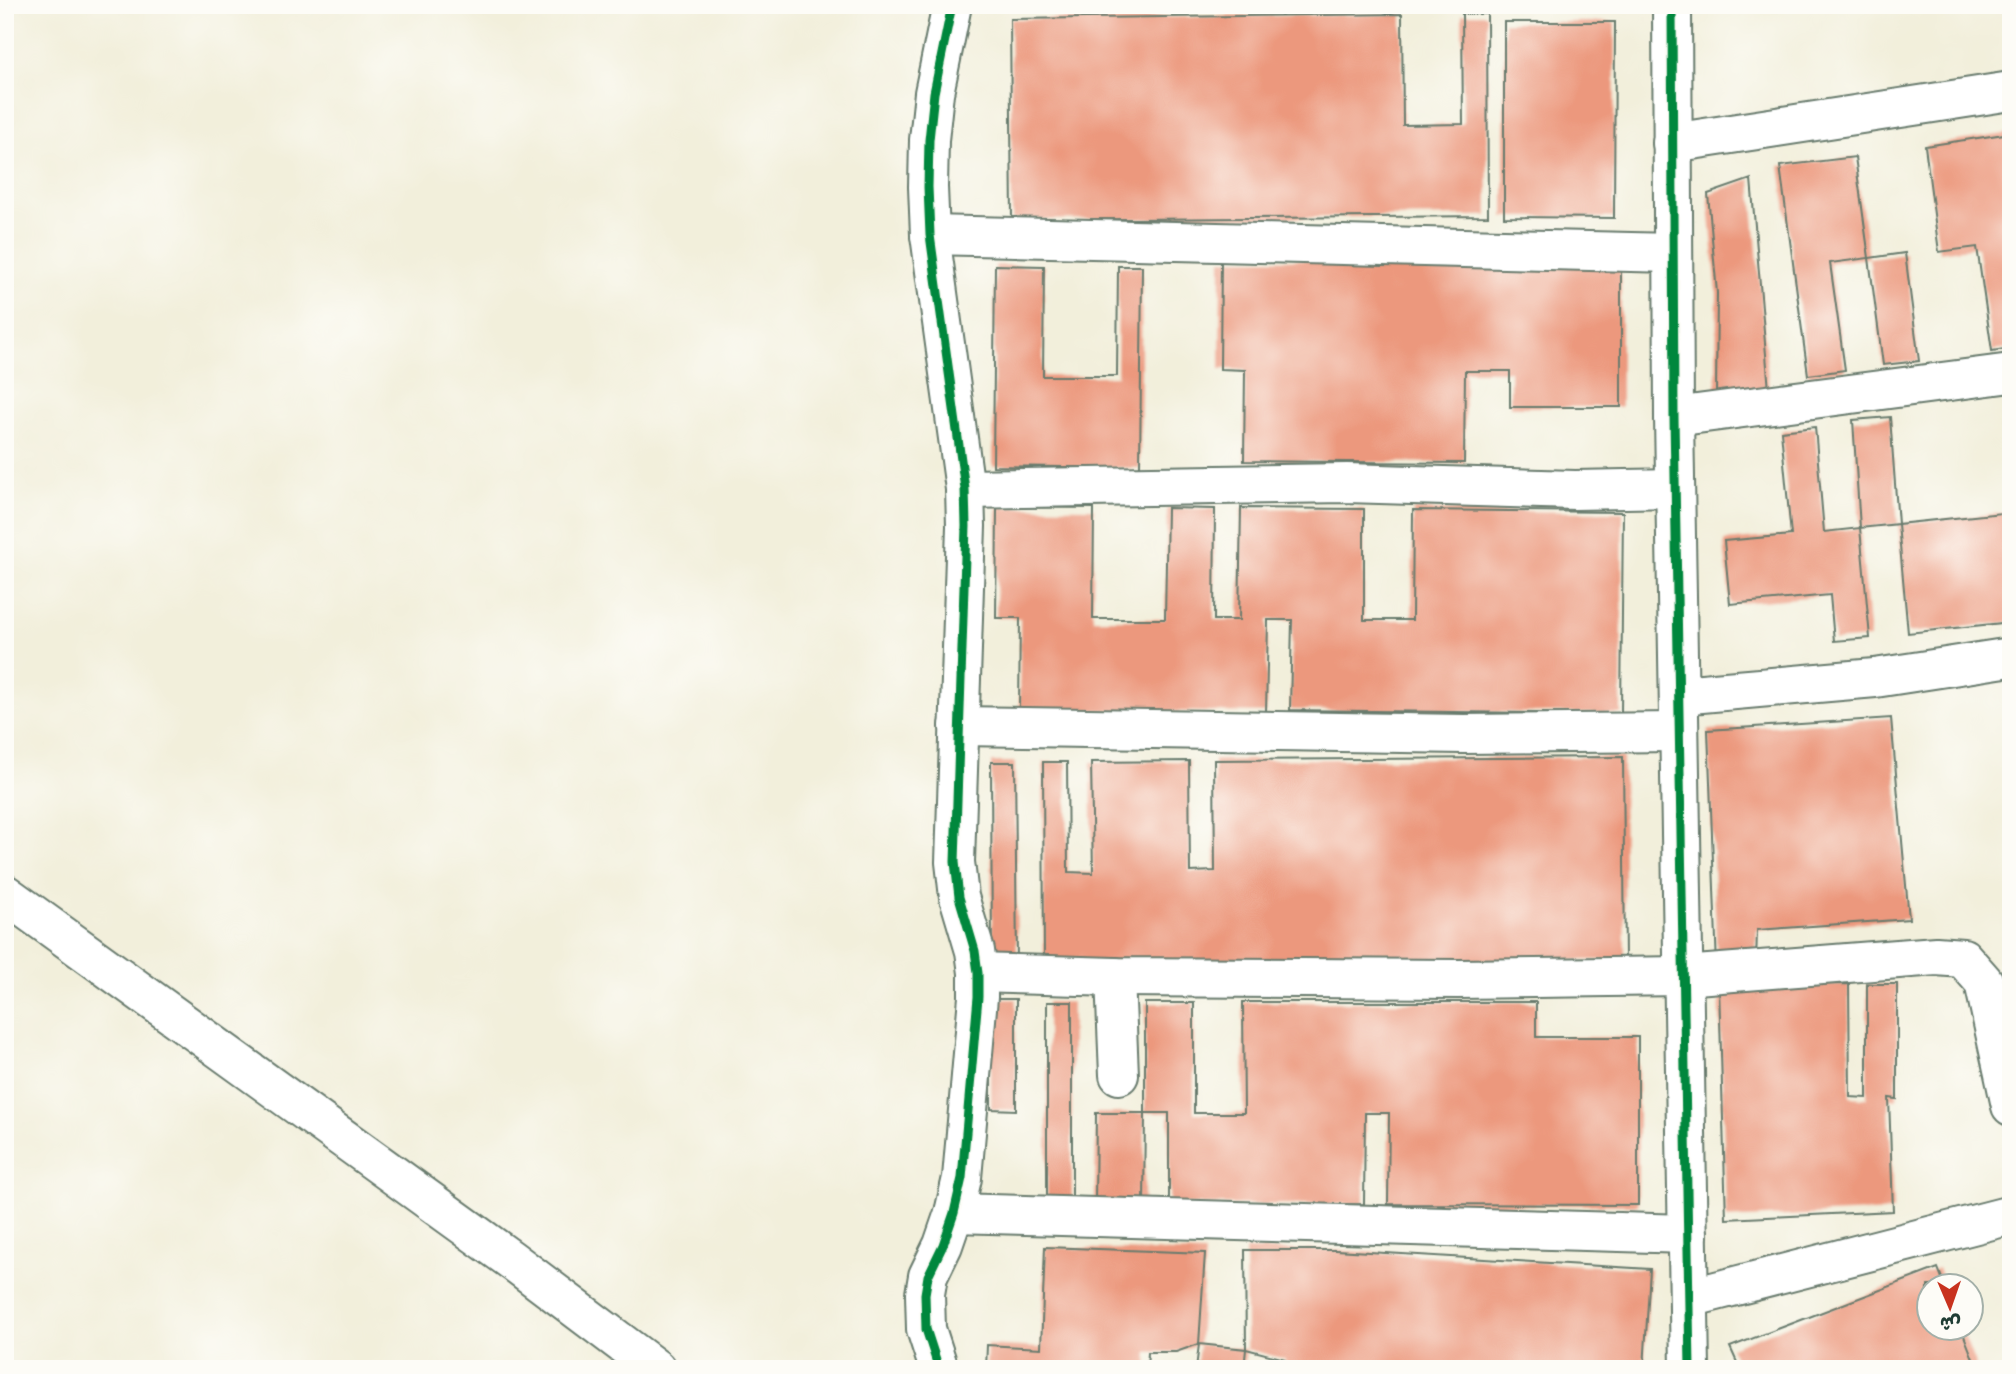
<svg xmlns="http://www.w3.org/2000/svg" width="2016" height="1374" font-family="'Indie Flower','Playpen Sans Arabic',sans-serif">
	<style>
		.building { fill: #ec987d }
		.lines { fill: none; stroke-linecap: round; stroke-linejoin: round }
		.minor-casing { stroke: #697b6e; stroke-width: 42 }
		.minor { stroke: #fff; stroke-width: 38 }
		.cycleway-casing { stroke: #fdfcf7; stroke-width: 13 }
		.cycleway { stroke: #00873e; stroke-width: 9 }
	</style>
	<rect width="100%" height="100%" fill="#fdfcf7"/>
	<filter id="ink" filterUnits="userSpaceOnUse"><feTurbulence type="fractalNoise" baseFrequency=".0143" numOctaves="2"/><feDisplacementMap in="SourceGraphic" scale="14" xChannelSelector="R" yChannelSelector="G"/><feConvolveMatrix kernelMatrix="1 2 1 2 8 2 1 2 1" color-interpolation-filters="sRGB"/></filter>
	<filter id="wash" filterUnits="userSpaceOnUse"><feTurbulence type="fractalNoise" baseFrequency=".00686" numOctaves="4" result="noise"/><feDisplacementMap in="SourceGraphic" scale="28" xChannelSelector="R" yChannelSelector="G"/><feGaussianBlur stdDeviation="1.57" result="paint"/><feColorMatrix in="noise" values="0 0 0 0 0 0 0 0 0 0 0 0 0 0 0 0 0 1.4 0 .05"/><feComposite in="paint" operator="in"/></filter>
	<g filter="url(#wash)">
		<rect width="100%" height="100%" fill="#f2efdb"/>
		<g id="blocks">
			<g class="building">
				<polygon points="1402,14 1403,125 1463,124 1462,14 1487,14 1488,216 1012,220 1010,19"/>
				<polygon points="1504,22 1615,22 1614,218 1504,217"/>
				<polygon points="2011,133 2011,348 1992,351 1977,247 1939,252 1925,146"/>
				<polygon points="1855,157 1869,258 1830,263 1845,370 1808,375 1780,166"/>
				<polygon points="1751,179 1769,390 1716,396 1717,293 1708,194"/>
				<polygon points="1905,253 1919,361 1883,365 1869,258"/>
				<polygon points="1221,259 1621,261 1621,407 1510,407 1510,371 1465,371 1464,463 1244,461 1245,370 1220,369"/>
				<polygon points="995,265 1044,266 1043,376 1117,376 1118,266 1142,266 1140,468 993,466"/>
				<polygon points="1890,417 1898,524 1860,528 1853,420"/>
				<polygon points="1815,427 1824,532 1860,528 1870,638 1834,641 1830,595 1730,604 1724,541 1791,535 1781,431"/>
				<polygon points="997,507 1094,508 1093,619 1165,619 1167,508 1215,509 1214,620 1239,620 1241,508 1364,509 1364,620 1412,620 1413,510 1623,512 1621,714 1290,710 1292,620 1268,620 1266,713 1019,709 1020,618 996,618"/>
				<polygon points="2011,512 2011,622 1908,633 1898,524"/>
				<polygon points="1891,718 1909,919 1757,930 1756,966 1717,967 1708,730"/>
				<polygon points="1623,757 1625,960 1044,964 1043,762 1067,762 1068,872 1093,873 1091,762 1189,761 1190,872 1215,871 1214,760"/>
				<polygon points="991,762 1015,762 1017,964 992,963"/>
				<polygon points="1849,984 1850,1097 1867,1098 1867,984 1897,984 1897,1099 1889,1098 1893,1211 1726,1219 1719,986"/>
				<polygon points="991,999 1016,999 1016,1110 991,1109"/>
				<polygon points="1047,1002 1072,1002 1072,1204 1047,1205"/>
				<polygon points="1243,1002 1536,1002 1536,1037 1638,1037 1638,1205 1388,1204 1389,1113 1365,1113 1364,1204 1169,1205 1169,1113 1145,1113 1145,1003 1194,1003 1194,1113 1244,1113"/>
				<polygon points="1096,1113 1145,1113 1144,1205 1095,1205"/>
				<polygon points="1045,1247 1205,1253 1199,1344 1176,1352 1148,1352 1147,1369 986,1369 987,1345 1041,1348"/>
				<polygon points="1245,1250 1336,1250 1650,1269 1644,1369 1284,1369 1285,1359 1246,1349"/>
				<polygon points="1938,1268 1945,1286 1928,1286 1928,1328 1961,1328 1977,1369 1740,1369 1730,1347"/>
				<polygon points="1199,1344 1246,1349 1244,1369 1196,1369"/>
			</g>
		</g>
	</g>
	<g filter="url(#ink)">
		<use href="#blocks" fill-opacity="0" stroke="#697b6e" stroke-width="2"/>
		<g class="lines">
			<defs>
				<g id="minor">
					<polyline points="1672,5 1674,417 1690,1369"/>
					<polyline points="1672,143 2011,91"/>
					<polyline points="930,235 1673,253"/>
					<polyline points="1674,417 2011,373"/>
					<polyline points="965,489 1347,483 1575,490 1675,488"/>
					<polyline points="1679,695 1875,678 2011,657"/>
					<polyline points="959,726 1464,734 1679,732"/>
					<polyline points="5,894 510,1259 656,1369"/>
					<polyline points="978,973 1115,977 1458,979 1683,976 1936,956 1963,958 1984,982 2011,1106"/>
					<polyline points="1115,977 1119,1075"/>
					<polyline points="954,1213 1688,1234"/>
					<polyline points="1689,1298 2011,1215"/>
					<polyline points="939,1369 926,1329 925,1294 928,1276 943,1245 954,1213 962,1178 978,997 978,973 975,951 959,897 955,862 966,526 965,489 930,235 928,187 929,140 934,93 952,5"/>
				</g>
			</defs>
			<use href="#minor" class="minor-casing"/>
			<use href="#minor" class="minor"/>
			<defs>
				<g id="cycleway">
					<polyline points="1672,5 1674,417 1690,1369"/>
					<polyline points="939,1369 926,1329 925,1294 928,1276 943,1245 954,1213 962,1178 978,997 978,973 975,951 959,897 955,862 966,526 965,489 930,235 928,187 929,140 934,93 952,5"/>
				</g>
			</defs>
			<use href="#cycleway" class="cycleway-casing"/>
			<use href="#cycleway" class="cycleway"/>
		</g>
	</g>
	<rect width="2016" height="1374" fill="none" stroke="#fdfcf7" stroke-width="28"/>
	<g transform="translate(1950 1307) rotate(178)"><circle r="33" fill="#fdfcf7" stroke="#a4b0a9" stroke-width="2"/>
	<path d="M0-5L12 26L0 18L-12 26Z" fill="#c8321e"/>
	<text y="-10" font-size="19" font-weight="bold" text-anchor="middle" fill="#1f3d34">ش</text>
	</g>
</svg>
